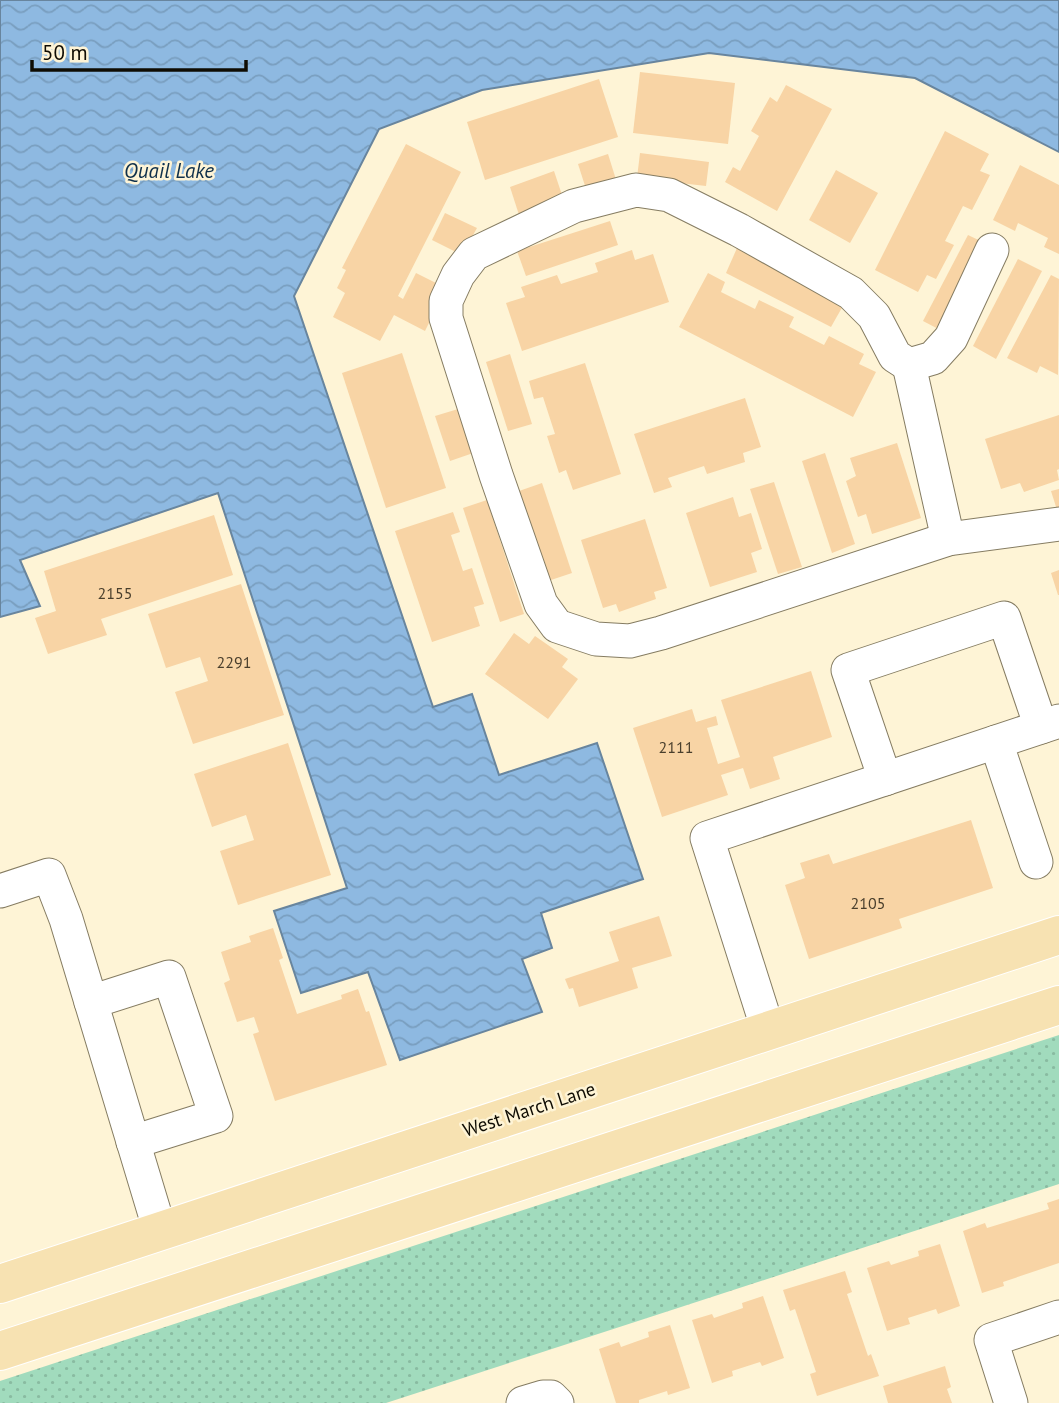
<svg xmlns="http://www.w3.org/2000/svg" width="1059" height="1403" font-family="'PT Sans',sans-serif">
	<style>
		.park { fill: url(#park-dots) }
		.water { fill: url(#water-waves); stroke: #68859e; stroke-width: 2 }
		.building { fill: #f8d4a5 }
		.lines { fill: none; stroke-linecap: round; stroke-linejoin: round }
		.minor-casing { stroke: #857c62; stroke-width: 35 }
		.major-casing { stroke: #fff; stroke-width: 40 }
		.minor { stroke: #fff; stroke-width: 33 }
		.major { stroke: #f7e2b2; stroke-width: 38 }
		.labels { text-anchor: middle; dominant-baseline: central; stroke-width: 5; stroke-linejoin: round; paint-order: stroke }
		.number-label { font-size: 16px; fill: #493e2c }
		.street-label { font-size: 19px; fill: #0f0c03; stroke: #fef4d6 }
		.water-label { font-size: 21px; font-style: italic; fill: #0f304b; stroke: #fef4d6 }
	</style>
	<defs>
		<pattern id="park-dots" width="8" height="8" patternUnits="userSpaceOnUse" patternTransform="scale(1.75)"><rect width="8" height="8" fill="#a1dbbd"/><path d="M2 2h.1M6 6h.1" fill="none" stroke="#89bba1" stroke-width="1.8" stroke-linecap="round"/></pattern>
		<pattern id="water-waves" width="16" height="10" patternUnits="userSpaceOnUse" patternTransform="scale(1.75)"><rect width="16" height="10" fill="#8eb9e1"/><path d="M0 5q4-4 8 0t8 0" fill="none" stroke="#799ebf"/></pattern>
	</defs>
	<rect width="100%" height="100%" fill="#fef4d6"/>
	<polygon class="park" points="1059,1035 1059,1184 386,1403 0,1403 0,1381"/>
	<polygon class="water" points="0,0 1059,0 1059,152 915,78 709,53 482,90 379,129 294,296 433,707 472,694 499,775 597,743 643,879 541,913 552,948 522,959 542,1012 400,1060 368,972 301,993 274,911 347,888 218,493 20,560 40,606 0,617"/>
	<g class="building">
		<polygon points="640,72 735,83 728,144 633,133"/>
		<polygon points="599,79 618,137 485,180 467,122"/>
		<polygon points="786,85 832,109 777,211 725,182 733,167 740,171 759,136 751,131 770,97 777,102"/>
		<polygon points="945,131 989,154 980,171 990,175 972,210 963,206 945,241 954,245 936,279 927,275 918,292 875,270"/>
		<polygon points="406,144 461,172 398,296 403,299 416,273 446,288 425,331 394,315 380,341 333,317 345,293 337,288 346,270 342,268"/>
		<polygon points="640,153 709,162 706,186 637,178"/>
		<polygon points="608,154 618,186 587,192 578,164"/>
		<polygon points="1020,165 1059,185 1059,254 1044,247 1048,238 1018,223 1015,231 993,220"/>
		<polygon points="836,170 878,193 850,243 809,220"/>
		<polygon points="554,171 565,204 520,218 510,187"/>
		<polygon points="445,213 477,228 462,255 432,240"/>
		<polygon points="610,221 618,245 526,276 517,251"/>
		<polygon points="968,235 991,246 946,333 923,321"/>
		<polygon points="737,248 844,304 831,327 726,273"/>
		<polygon points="632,250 635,260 653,254 669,302 522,351 506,303 525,297 521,287 557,275 561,284 598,272 595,263"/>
		<polygon points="1018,259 1042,271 996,359 973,346"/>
		<polygon points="708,273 725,282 721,292 755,309 759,300 794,317 789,327 824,345 829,336 864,354 859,364 876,372 853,417 679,327"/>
		<polygon points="1051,275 1059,279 1058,375 1040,366 1037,373 1007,358"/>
		<polygon points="402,353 446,488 386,508 342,373"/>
		<polygon points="510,354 532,424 508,431 486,362"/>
		<polygon points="585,363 621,474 573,490 566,470 559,473 547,436 555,434 543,397 534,399 529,381"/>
		<polygon points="745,398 761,447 743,453 745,462 707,474 704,466 668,478 672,487 654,493 634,434"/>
		<polygon points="468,406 482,450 450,461 435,416"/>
		<polygon points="1059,415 1059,469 1057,470 1059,480 1024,492 1020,483 1001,489 985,439"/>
		<polygon points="897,443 921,518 872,534 866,514 858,517 846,481 856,476 850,458"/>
		<polygon points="825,453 855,544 832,553 802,461"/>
		<polygon points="774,482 802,567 778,574 750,489"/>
		<polygon points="542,483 572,573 548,581 519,491"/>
		<polygon points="1059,489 1059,513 1058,513 1051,491"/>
		<polygon points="733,497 739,517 751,513 762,549 751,553 757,572 710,587 686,513"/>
		<polygon points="487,500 524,614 500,622 463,508"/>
		<polygon points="453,512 460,532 451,535 463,571 472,568 484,604 474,607 480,626 432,642 395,531"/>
		<polygon points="214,515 233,575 101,619 107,635 48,654 35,618 56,611 44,571"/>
		<polygon points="645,519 667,588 654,592 656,599 619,612 616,604 603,608 581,540"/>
		<polygon points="1059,570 1059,595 1058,595 1051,573"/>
		<polygon points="241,584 284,715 193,744 175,692 208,681 200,657 166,668 148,614"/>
		<polygon points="514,633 529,644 535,636 568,659 562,667 578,679 548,719 485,674"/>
		<polygon points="811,671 832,737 773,757 780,779 750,789 743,768 721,775 728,795 662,817 633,728 692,709 696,722 716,716 718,725 707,728 718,764 740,757 721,700"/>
		<polygon points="288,743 331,875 238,905 220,851 254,840 246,815 212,827 194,774"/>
		<polygon points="971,820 993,888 899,919 902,928 809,959 785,885 805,878 800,863 829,854 833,864"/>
		<polygon points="659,916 672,956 632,968 638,988 579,1007 573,988 569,989 565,979 619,961 609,932"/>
		<polygon points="273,928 283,958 279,960 297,1014 342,999 341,995 358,989 366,1012 369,1011 387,1065 275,1101 253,1034 259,1032 254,1017 237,1022 224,983 230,980 221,952 251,942 249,936"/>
		<polygon points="1059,1199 1059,1263 1003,1282 1004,1286 982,1293 963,1231 985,1223 987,1228 1049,1209 1047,1203"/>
		<polygon points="940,1244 960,1306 938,1314 936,1309 908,1318 910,1324 887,1331 867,1268 889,1261 891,1265 919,1256 918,1251"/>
		<polygon points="845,1271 852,1292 847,1294 868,1356 871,1354 879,1376 817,1396 810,1374 816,1372 795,1309 790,1311 783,1290"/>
		<polygon points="763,1296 784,1358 762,1366 760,1362 732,1371 733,1376 712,1383 692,1320 712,1314 714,1318 743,1308 742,1303"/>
		<polygon points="670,1325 690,1388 668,1395 667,1391 639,1400 639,1403 616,1403 599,1349 619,1342 621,1347 649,1337 648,1332"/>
		<polygon points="945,1366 951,1387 947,1389 952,1403 888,1403 883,1386"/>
	</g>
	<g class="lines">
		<defs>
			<g id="minor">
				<polyline points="992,250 951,338 933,358 909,365 895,356 874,316 851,293 739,230 669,195 636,190 574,206 474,254 458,275 446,301 446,318 496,475 541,604 557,626 596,639 630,641 661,633 948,539 1059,524"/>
				<polyline points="909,365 948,539"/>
				<polyline points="996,742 1036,862"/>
				<polyline points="885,779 848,670 1004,618 1041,727"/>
				<polyline points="0,891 49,875 66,919 160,1231"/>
				<polyline points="91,1002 169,977 216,1116 133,1142"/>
				<polyline points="768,1030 707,838 1059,721"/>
				<polyline points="523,1403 543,1397 551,1397 557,1403"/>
				<polyline points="1011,1403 991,1340 1059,1317"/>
			</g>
			<g id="major">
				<polyline points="0,1284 1059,935"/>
				<polyline points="0,1351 1059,1005"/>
			</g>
		</defs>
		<use href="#minor" class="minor-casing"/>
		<use href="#major" class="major-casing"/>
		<use href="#minor" class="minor"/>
		<use href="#major" class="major"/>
	</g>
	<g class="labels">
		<g class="number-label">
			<text x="115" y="593">2155</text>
			<text x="234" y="662">2291</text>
			<text x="676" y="747">2111</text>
			<text x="868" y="903">2105</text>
		</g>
		<g class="street-label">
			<text transform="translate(529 1109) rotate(-18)">West March Lane</text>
		</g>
		<g class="water-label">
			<text x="169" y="170">Quail Lake</text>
		</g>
	</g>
	<path d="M32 60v10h214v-10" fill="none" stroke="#0f0c03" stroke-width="3.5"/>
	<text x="42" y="60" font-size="21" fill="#0f0c03" stroke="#fef4d6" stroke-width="5" paint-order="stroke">50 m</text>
</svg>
